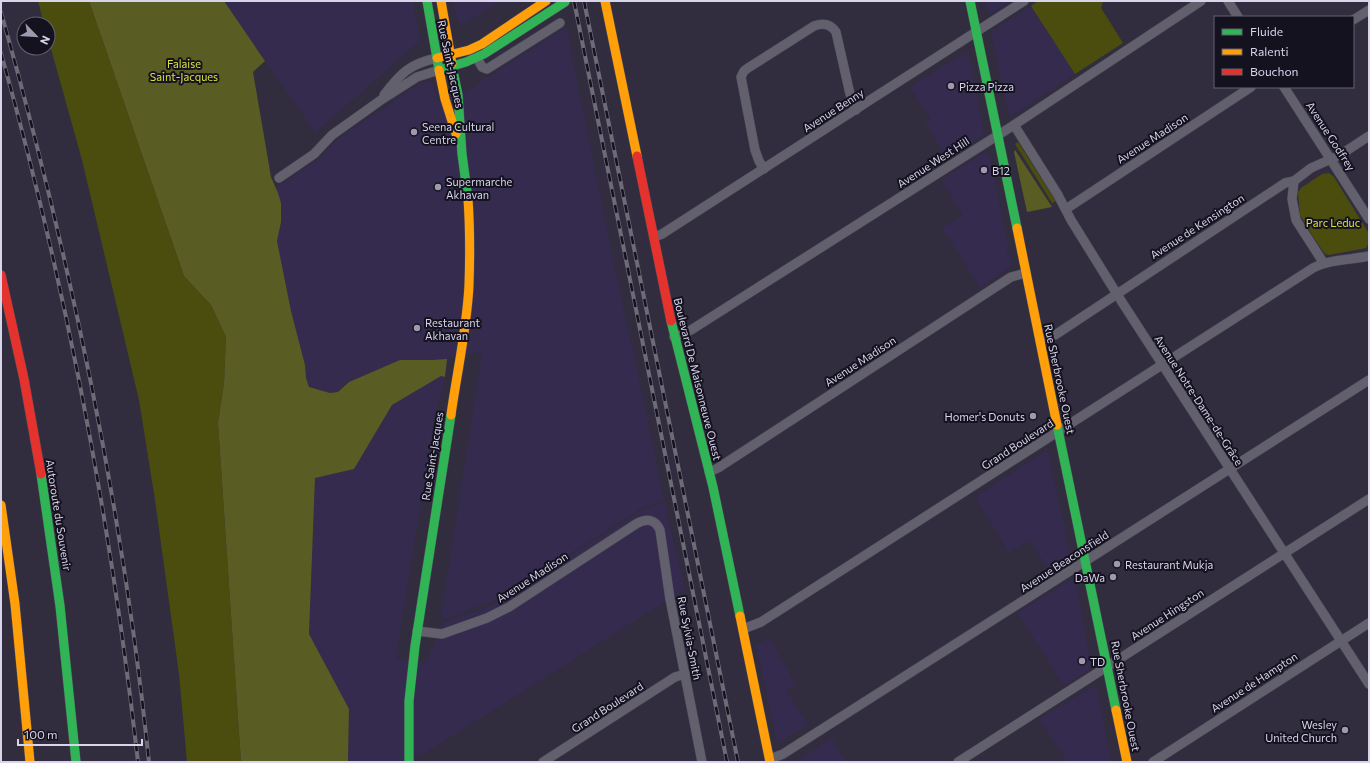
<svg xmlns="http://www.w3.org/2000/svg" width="1370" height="763" font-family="Commissioner,sans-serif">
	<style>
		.built { fill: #342b4f }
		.green { fill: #4a4d0e }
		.forest { fill: #595c23 }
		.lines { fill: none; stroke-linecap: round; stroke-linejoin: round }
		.street-casing { stroke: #4c4858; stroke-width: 10 }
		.fast-casing { stroke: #4c4858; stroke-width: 10 }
		.slow-casing { stroke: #4c4858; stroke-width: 10 }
		.jam-casing { stroke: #4c4858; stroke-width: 10 }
		.street { stroke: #63606e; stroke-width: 9 }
		.fast { stroke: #30b455; stroke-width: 9 }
		.slow { stroke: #ff9f0a; stroke-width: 9 }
		.jam { stroke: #e5322d; stroke-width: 9 }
		.rail-casing { stroke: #6e6b78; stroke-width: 4 }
		.rail { stroke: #151220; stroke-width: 2.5; stroke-dasharray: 8; stroke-linecap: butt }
		.poi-dot { fill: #9e9aae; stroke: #151220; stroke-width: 1.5 }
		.labels { text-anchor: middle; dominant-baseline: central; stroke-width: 4; stroke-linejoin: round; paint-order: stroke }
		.park-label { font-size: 11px; fill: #d9e338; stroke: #151220 }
		.street-label { font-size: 11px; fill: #d8d4ea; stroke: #151220 }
		.poi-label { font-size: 11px; fill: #d8d4ea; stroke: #151220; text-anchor: start }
	</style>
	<rect width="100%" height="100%" fill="#312d3e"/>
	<g class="built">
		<polygon points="224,1 413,1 420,41 315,133"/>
		<polygon points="453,1 500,1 465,24 458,23"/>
		<polygon points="984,1 1010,1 992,13 990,13 987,11"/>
		<polygon points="1031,6 1075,74 1011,116 1008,112 991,34 993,30"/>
		<polygon points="566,27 615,269 644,402 664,500 642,508 627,517 500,598 445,619 441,616 482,352 447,359 432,360 411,360 349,382 338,392 330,393 309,387 306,378 305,365 291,311 277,240 281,222 281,203 275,188 320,158 328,148 342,136 422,82 430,81 429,82 433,84 437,102 467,91"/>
		<polygon points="964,53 968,56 970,59 984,132 982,136 947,157 925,123 931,119 910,87"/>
		<polygon points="983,153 988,154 990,157 1009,251 1006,252 1007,256 1010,256 1012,264 1010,267 980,287 942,228 963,215 941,180"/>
		<polygon points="441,376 445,377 435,415 396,658 426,663 443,623 490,606 643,510 664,502 685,589 427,752 404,762 348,762 349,709 309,634 315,477 354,469 392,405"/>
		<polygon points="1046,451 1048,452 1071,558 1069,562 1051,574 1030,540 1009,553 975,497"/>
		<polygon points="1072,579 1075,581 1076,585 1091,662 1089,669 1087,671 1064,686 1018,613"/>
		<polygon points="769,638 796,684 786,690 808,725 777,743 756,645"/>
		<polygon points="1094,686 1097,689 1111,762 1067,762 1039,719"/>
		<polygon points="832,738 846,762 795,762"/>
	</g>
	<g class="green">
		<polygon points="38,1 89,1 184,276 211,305 226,337 224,383 218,423 241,762 187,762 179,674 155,500 139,400 82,160 48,38 48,24 44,24"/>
		<polygon points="1038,1 1103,1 1101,8 1123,43 1075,74 1031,6"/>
		<polygon points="1018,142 1056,201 1052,203 1015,144"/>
		<polygon points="1329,173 1334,177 1368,232 1369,242 1366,248 1329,255 1325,254 1312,235 1300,215 1298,192 1301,188 1322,174"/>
	</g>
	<g class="forest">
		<polygon points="89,1 224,1 265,61 253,72 271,177 278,193 281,203 281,222 277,241 291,311 305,365 306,378 309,387 330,393 338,392 349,382 400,360 432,360 447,359 445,377 441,376 392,405 354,469 315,478 309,634 349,709 348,762 241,762 218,423 224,383 226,337 211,305 184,276"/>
		<polygon points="1015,150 1052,207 1027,212 1014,152"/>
	</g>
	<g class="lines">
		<defs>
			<g id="street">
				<polyline points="1228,1 1238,17"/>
				<polyline points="1353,20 1369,10"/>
				<polyline points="477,58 482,67 487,69 560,23"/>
				<polyline points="1284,87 1369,219"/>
				<path d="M 384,95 C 400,74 409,64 437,58"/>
				<polyline points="1014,125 1058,195 1071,220 1120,299 1369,684"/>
				<path d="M 764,169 L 759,161 L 755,150 L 741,77 L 744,71 L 748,68 L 814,26 C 822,23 830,23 836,32 L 850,94 L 856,110"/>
				<polyline points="279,178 314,154 332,135 381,100 417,77 439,70"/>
				<polyline points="1294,181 1292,199 1296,220 1323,262"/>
				<polyline points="1066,209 1251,87"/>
				<polyline points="654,237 662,234 1024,1"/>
				<polyline points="674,337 691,330 1014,125 1201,1"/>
				<polyline points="1040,340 1055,335 1285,183 1294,181 1311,168 1340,155 1369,136"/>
				<polyline points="709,472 718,468 1011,277 1026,273"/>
				<path d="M 743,629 L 761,622 L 1313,268 C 1329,259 1351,260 1369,256"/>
				<path d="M 417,631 L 442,634 L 487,618 L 509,607 L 636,524 C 647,518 655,519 660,530 L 670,599 L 702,762"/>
				<polyline points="770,759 783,754 1369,380"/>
				<polyline points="543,762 675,677 685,674"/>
				<polyline points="958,762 1369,499"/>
				<polyline points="1153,762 1369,623"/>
			</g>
			<g id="fast">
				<polyline points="427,1 439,70 466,62 484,54 565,2"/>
				<polyline points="970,1 1017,228"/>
				<polyline points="452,66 458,95 462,154 468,199"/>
				<polyline points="671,321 713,487 740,616"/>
				<polyline points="1057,425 1116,710"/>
				<polyline points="41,474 60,606 76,762"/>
				<polyline points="409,762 409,701 415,646 451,415"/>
			</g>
			<g id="slow">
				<polyline points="441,1 452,64"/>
				<polyline points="605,1 637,156"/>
				<polyline points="437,58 469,50 482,44 546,1"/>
				<polyline points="439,70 445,99 456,134"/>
				<polyline points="1017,228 1057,425"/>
				<path d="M 451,415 C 457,372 467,328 469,285 C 470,256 470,228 468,199"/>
				<polyline points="1,505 15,604 30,762"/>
				<polyline points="740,616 770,762"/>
				<polyline points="1116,710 1127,762"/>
			</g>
			<g id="jam">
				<polyline points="637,156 671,321"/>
				<polyline points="1,275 24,379 41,474"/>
			</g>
		</defs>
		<use href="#street" class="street-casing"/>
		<use href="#fast" class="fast-casing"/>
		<use href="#slow" class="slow-casing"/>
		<use href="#jam" class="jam-casing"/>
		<use href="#street" class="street"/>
		<use href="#fast" class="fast"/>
		<use href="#slow" class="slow"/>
		<use href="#jam" class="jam"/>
		<defs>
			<g id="rail">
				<polyline points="574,1 727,762"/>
				<polyline points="584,1 738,762"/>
				<path d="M 1,12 C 70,257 123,508 149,762"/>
				<path d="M 1,53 C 66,285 111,522 138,762"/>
			</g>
		</defs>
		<use href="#rail" class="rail-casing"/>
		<use href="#rail" class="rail"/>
	</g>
	<g class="poi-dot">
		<circle cx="951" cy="86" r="4"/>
		<circle cx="414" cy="132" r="4"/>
		<circle cx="984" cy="170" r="4"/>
		<circle cx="438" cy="187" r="4"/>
		<circle cx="417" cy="328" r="4"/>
		<circle cx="1033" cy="416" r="4"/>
		<circle cx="1117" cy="564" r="4"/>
		<circle cx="1113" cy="577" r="4"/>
		<circle cx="1082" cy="661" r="4"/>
		<circle cx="1345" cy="730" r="4"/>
	</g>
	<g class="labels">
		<g class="park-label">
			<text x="184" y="63">Falaise<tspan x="184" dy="13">Saint-Jacques</tspan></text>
			<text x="1333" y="222">Parc Leduc</text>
		</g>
		<g class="street-label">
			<text transform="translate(451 64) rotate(78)">Rue Saint-Jacques</text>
			<text transform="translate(833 110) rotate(-33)">Avenue Benny</text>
			<text transform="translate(1331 136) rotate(57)">Avenue Godfrey</text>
			<text transform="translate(1152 138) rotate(-33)">Avenue Madison</text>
			<text transform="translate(933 162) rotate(-33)">Avenue West Hill</text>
			<text transform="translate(1197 226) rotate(-33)">Avenue de Kensington</text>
			<text transform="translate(860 361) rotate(-33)">Avenue Madison</text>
			<text transform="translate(698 379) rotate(76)">Boulevard De Maisonneuve Ouest</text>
			<text transform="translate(1060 379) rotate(78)">Rue Sherbrooke Ouest</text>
			<text transform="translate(1199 400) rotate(57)">Avenue Notre-Dame-de-Grâce</text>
			<text transform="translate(1017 444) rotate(-33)">Grand Boulevard</text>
			<text transform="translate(432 456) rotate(-81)">Rue Saint-Jacques</text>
			<text transform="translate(59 515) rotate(81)">Autoroute du Souvenir</text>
			<text transform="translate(1064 561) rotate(-33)">Avenue Beaconsfield</text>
			<text transform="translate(532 577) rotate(-33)">Avenue Madison</text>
			<text transform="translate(1167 614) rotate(-33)">Avenue Hingston</text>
			<text transform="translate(690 638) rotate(79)">Rue Sylvia-Smith</text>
			<text transform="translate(1254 682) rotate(-33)">Avenue de Hampton</text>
			<text transform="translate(1126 696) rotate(79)">Rue Sherbrooke Ouest</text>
			<text transform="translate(607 707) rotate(-33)">Grand Boulevard</text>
		</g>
		<g class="poi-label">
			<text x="959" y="86">Pizza Pizza</text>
			<text x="422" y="126">Seena Cultural<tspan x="422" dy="13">Centre</tspan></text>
			<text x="992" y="170">B12</text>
			<text x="446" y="181">Supermarche<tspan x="446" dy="13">Akhavan</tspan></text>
			<text x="425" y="322">Restaurant<tspan x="425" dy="13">Akhavan</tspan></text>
			<text x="1025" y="416" text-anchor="end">Homer's Donuts</text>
			<text x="1125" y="564">Restaurant Mukja</text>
			<text x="1105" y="577" text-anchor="end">DaWa</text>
			<text x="1090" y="661">TD</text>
			<text x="1337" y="724" text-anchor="end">Wesley<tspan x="1337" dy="13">United Church</tspan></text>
		</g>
	</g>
	<rect width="1370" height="763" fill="none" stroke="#d8d4ea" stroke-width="4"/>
	<rect x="1214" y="16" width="140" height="72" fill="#151220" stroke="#636071"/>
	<rect x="1222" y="29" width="20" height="6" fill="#30b455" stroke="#636071"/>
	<text x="1250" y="36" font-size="12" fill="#d8d4ea">Fluide</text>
	<rect x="1222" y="49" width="20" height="6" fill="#ff9f0a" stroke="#636071"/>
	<text x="1250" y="56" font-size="12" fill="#d8d4ea">Ralenti</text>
	<rect x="1222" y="69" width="20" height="6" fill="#e5322d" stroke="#636071"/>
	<text x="1250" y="76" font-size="12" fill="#d8d4ea">Bouchon</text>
	<g transform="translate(36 36) rotate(115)"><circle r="19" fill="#151220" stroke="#636071"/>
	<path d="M0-3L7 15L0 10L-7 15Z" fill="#9e9aae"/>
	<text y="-6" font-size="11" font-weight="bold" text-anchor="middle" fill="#d8d4ea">N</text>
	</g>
	<path d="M18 739v6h124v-6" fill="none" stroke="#d8d4ea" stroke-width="2"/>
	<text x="24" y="739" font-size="12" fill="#d8d4ea" stroke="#151220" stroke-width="3" paint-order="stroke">100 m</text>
</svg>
